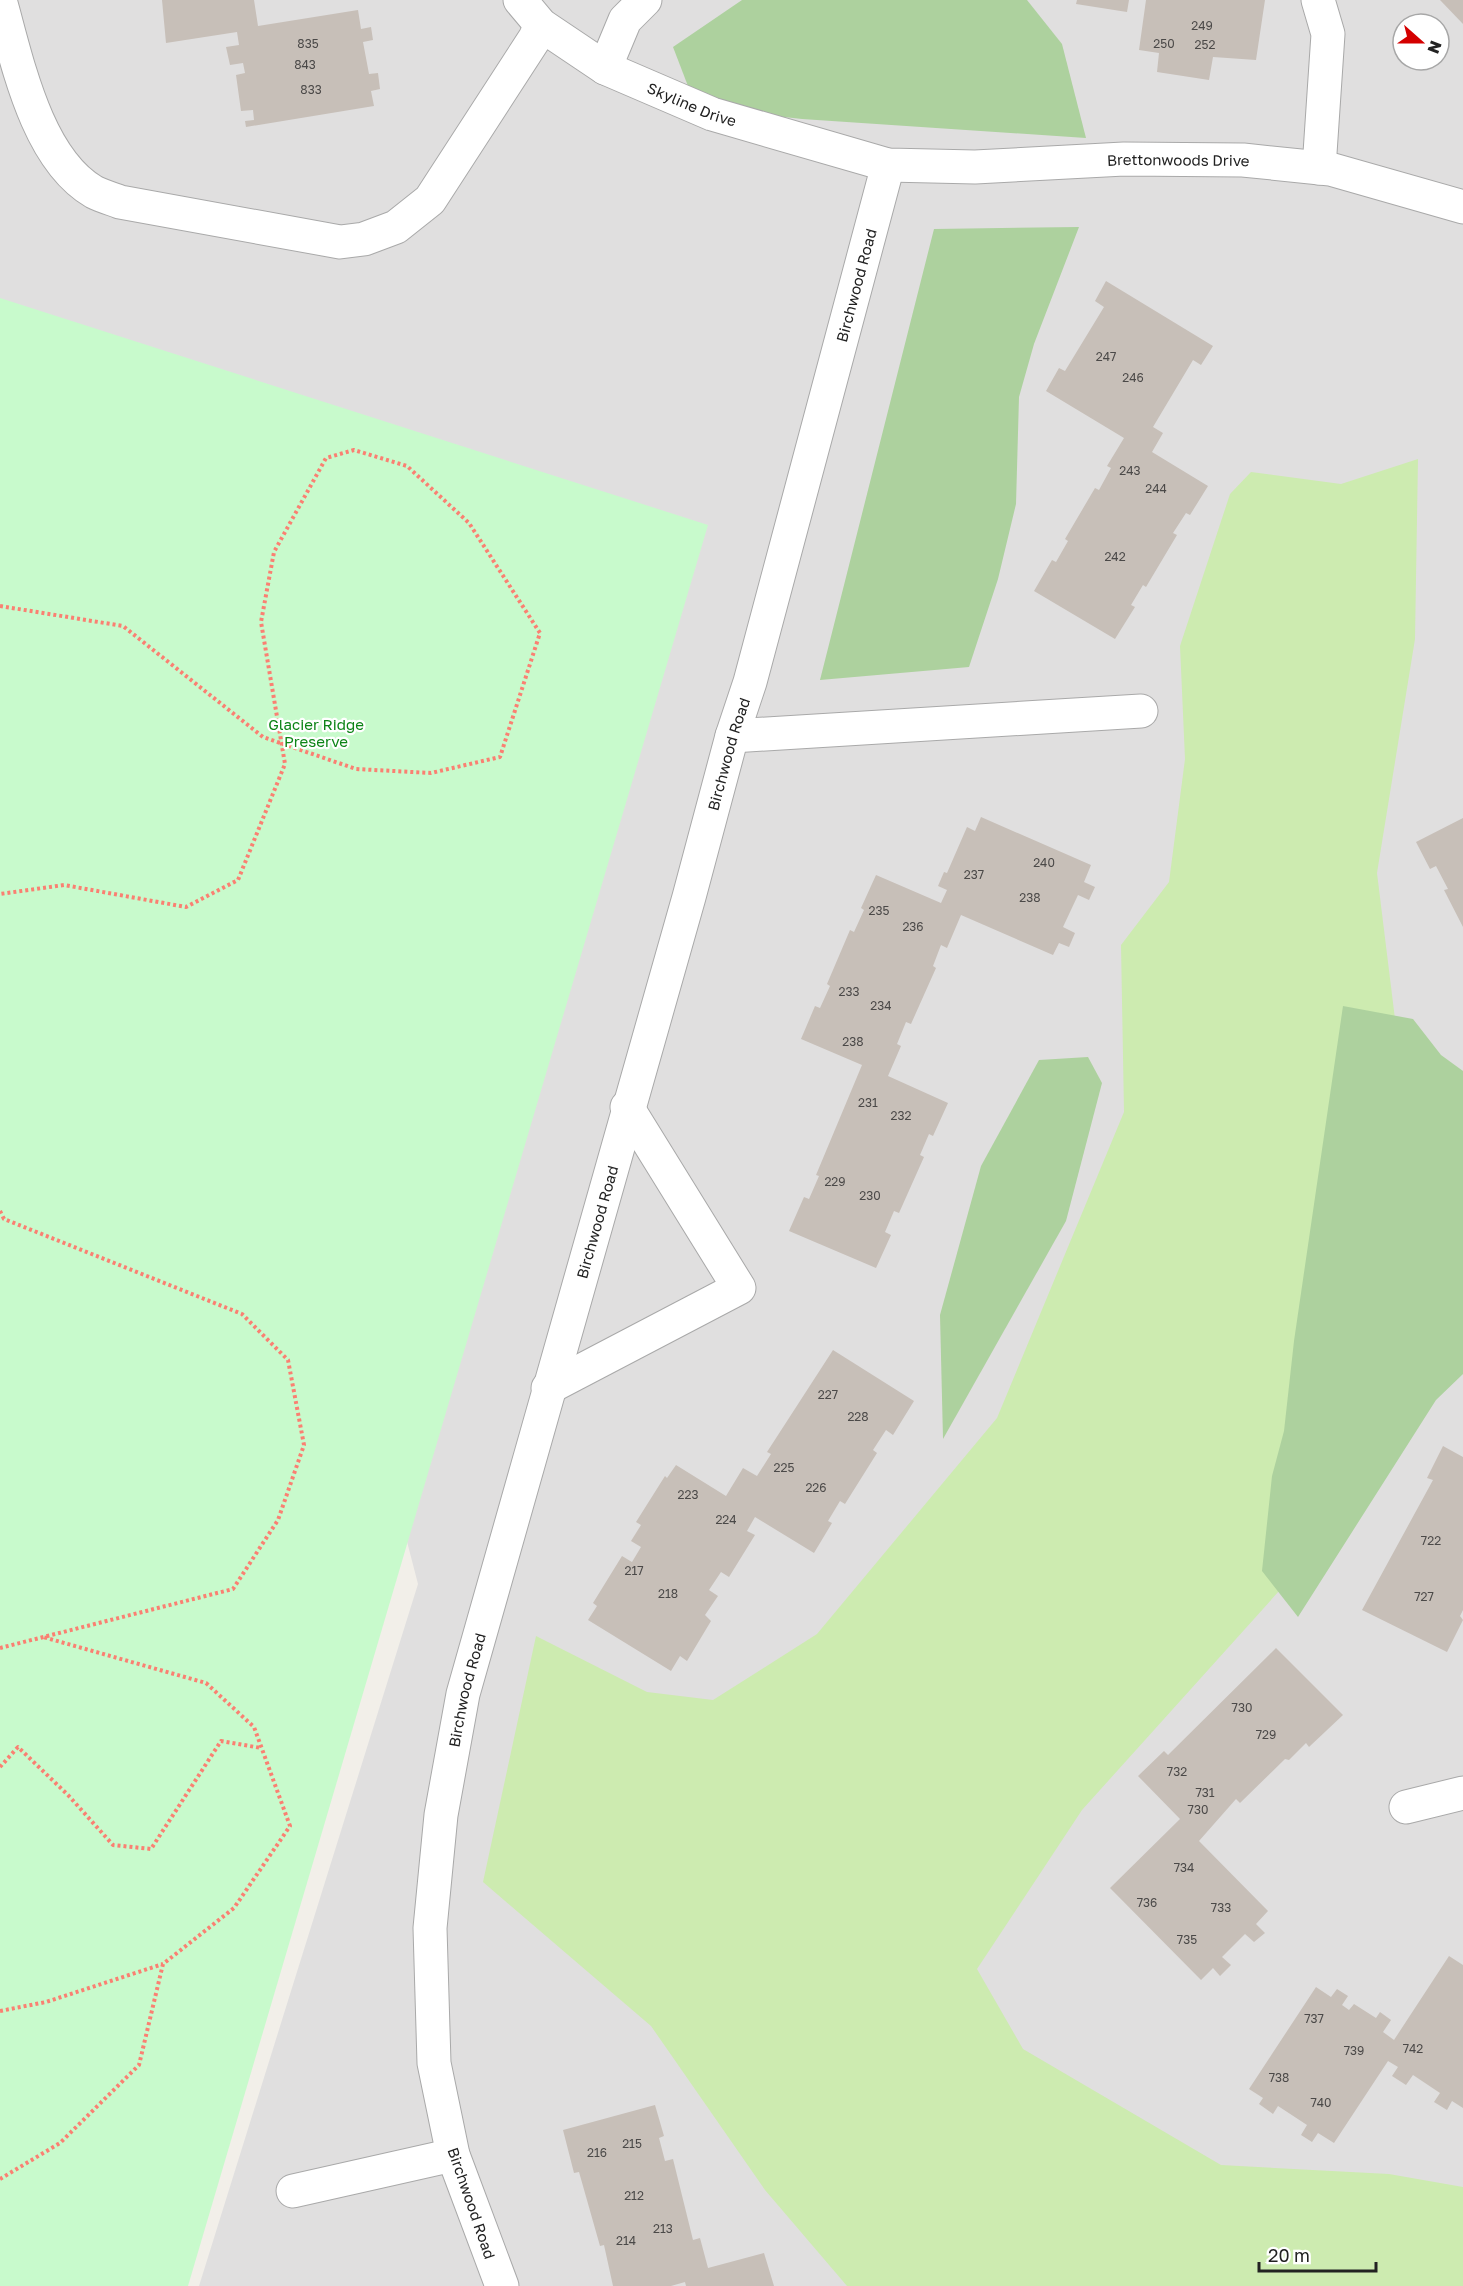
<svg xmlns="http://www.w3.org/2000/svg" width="1463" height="2286" font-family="'Golos Text',sans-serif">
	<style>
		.residential { fill: #e0dfdf; fill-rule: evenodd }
		.grass { fill: #cdebb0 }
		.forest { fill: #add19e }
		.park { fill: #c8facc }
		.building { fill: #c7bfb8 }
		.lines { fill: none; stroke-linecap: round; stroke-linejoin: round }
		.minor-casing { stroke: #a9a9a9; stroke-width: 35 }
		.path { stroke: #fa8072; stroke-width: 4; stroke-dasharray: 3 3; stroke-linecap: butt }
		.minor { stroke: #fff; stroke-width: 33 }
		.labels { text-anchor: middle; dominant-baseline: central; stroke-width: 4.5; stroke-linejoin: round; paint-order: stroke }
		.number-label { font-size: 12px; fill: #4b4948 }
		.street-label { font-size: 15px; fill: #222; stroke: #fff }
		.park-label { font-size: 15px; fill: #0c8416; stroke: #fff }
	</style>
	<rect width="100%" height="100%" fill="#f2efe9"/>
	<path class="residential" d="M 0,0 L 1463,0 L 1463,2286 L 199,2286 L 418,1584 L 99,351 L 0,320 ZM 1403,24 L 1439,24 L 1439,60 L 1403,60 Z"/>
	<polygon class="grass" points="1418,459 1415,639 1377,873 1422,1238 1298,1570 1082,1810 977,1969 1023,2049 1221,2165 1389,2174 1463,2187 1463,2286 847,2286 765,2190 651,2026 483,1882 536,1636 647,1692 713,1700 817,1634 997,1418 1124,1112 1121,945 1169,882 1185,759 1180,646 1230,494 1251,472 1341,484"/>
	<g class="forest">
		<polygon points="742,0 1027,0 1062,44 1086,138 802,119 696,107 673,47"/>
		<polygon points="1079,227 1034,344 1019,397 1016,504 998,579 969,667 820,680 934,229"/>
		<polygon points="1343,1006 1413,1019 1441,1055 1463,1071 1463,1374 1436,1400 1298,1617 1262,1571 1272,1476 1284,1431 1294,1341"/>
		<polygon points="1088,1057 1102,1083 1066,1221 943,1439 940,1315 981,1166 1039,1060"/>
	</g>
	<polygon class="park" points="0,298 708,525 188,2286 0,2286"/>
	<g class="building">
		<polygon points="162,0 254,0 258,26 358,10 361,29 371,27 373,40 363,42 369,74 378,73 380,89 371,91 374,106 246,127 245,121 254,120 253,110 241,111 236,75 245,73 243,63 230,65 226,47 239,45 237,32 166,43"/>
		<polygon points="1077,0 1129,0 1127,12 1076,4"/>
		<polygon points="1146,0 1265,0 1256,60 1213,57 1209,80 1157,72 1159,53 1139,50"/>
		<polygon points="1440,0 1463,0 1463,24"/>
		<polygon points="1106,281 1213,346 1201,365 1193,360 1153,427 1163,433 1152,452 1208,486 1190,515 1186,513 1173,533 1177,535 1146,587 1143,585 1131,605 1135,607 1115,639 1034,591 1052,560 1056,562 1068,541 1065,539 1095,488 1099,490 1111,468 1107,466 1124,438 1046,391 1059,368 1065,371 1104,307 1095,301"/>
		<polygon points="981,817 1091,865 1084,882 1095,887 1089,900 1078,895 1063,927 1075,933 1069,947 1059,943 1053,955 961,915 947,948 941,945 933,966 936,968 911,1024 906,1022 897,1044 901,1046 888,1076 948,1103 933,1136 929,1134 920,1155 924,1157 899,1213 894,1211 885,1232 891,1235 876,1268 789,1231 804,1197 809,1199 819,1176 816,1175 862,1065 801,1039 815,1006 820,1008 830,986 827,984 850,930 854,932 864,910 861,908 876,875 941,903 947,890 938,886 944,872 947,873 967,827 975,831"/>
		<polygon points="1463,818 1463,927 1444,890 1448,889 1436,866 1430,869 1416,842"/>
		<polygon points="833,1350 914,1401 893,1435 886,1430 873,1450 877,1453 845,1504 840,1501 828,1521 832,1523 814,1553 755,1517 747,1531 755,1535 729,1577 721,1572 709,1590 718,1596 705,1615 711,1621 687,1661 680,1656 671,1671 588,1620 597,1606 593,1603 622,1556 632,1562 641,1547 631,1541 641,1525 636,1522 665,1476 667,1478 676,1465 726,1496 743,1468 757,1476 771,1454 767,1452"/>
		<polygon points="1443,1446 1463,1457 1463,1610 1460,1616 1463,1620 1447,1652 1362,1610 1433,1480 1427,1478"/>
		<polygon points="1276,1648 1343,1715 1309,1747 1306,1743 1289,1760 1285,1759 1240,1803 1236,1799 1199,1841 1268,1911 1256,1924 1265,1933 1254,1942 1245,1934 1222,1957 1231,1965 1220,1976 1213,1968 1201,1980 1110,1888 1180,1819 1138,1776 1164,1751 1168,1755"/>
		<polygon points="1449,1956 1463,1965 1463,2108 1452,2101 1447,2110 1434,2102 1440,2093 1413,2075 1406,2085 1392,2076 1398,2067 1388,2061 1334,2143 1318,2133 1312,2142 1301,2135 1307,2125 1278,2106 1273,2114 1259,2104 1263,2098 1249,2089 1316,1987 1331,1997 1337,1989 1348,1996 1342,2005 1349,2010 1354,2004 1376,2018 1380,2012 1391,2020 1383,2032 1394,2040"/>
		<polygon points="655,2105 664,2136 659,2138 665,2161 673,2159 693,2240 700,2238 708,2268 764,2253 774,2286 686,2286 685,2282 671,2286 613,2286 604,2245 600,2246 579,2172 574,2173 563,2130"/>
	</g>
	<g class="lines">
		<defs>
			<g id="minor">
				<path d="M 0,0 C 17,60 36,158 94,192 C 102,196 112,199 120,202 L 340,242 L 364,239 L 396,227 L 430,200 L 535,38 L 541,25"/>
				<path id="s1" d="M 520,0 L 541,25 L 605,68 L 712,114 L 888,165 L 975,167 L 1124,159 L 1243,160 L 1330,169 L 1463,207"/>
				<polyline points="1318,0 1328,34 1319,168"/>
				<polyline points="605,68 625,20 645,0"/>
				<polyline points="732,736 1141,711"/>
				<polyline points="548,1388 739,1288 627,1107"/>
				<polyline points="1406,1807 1463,1793"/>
				<polyline points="293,2191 453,2155"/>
				<path id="s2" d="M 502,2286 L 453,2155 L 434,2063 L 430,1928 L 441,1815 L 463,1694 L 689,897 L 732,736 L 750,682 L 888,165"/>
			</g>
		</defs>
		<use href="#minor" class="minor-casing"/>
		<g class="path">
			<polyline points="0,606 123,626 263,737 356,769 431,773 500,757 540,633 469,523 407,466 354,450 326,458 274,552 261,622 285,764 238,880 186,907 64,885 0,894"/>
			<polyline points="0,1211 4,1219 242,1314 288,1360 304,1445 278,1520 233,1589 0,1648"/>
			<polyline points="0,1767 18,1747 68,1795 113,1845 151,1849 221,1741 261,1748"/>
			<polyline points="0,2011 46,2002 163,1964"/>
			<polyline points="0,2179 60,2143 139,2065 163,1964 234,1908 290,1826 254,1727 206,1683 43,1637"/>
		</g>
		<use href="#minor" class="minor"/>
	</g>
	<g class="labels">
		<g class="number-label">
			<text x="1202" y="25">249</text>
			<text x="308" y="43">835</text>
			<text x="1164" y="43">250</text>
			<text x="1205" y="44">252</text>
			<text x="305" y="64">843</text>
			<text x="311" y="89">833</text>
			<text x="1106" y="356">247</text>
			<text x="1133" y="377">246</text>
			<text x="1130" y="470">243</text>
			<text x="1156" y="488">244</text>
			<text x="1115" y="556">242</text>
			<text x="1044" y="862">240</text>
			<text x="974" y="874">237</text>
			<text x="1030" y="897">238</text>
			<text x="879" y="910">235</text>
			<text x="913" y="926">236</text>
			<text x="849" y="991">233</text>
			<text x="881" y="1005">234</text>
			<text x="853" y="1041">238</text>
			<text x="868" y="1102">231</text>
			<text x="901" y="1115">232</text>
			<text x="835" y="1181">229</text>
			<text x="870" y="1195">230</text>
			<text x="828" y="1394">227</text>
			<text x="858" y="1416">228</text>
			<text x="784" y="1467">225</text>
			<text x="816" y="1487">226</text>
			<text x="688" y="1494">223</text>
			<text x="726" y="1519">224</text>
			<text x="1431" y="1540">722</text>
			<text x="634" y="1570">217</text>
			<text x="668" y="1593">218</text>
			<text x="1424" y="1596">727</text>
			<text x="1242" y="1707">730</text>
			<text x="1266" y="1734">729</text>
			<text x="1177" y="1771">732</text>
			<text x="1205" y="1792">731</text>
			<text x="1198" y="1809">730</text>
			<text x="1184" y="1867">734</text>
			<text x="1147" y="1902">736</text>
			<text x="1221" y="1907">733</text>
			<text x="1187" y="1939">735</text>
			<text x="1314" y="2018">737</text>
			<text x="1413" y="2048">742</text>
			<text x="1354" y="2050">739</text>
			<text x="1279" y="2077">738</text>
			<text x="1321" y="2102">740</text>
			<text x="632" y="2143">215</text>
			<text x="597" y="2152">216</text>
			<text x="634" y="2195">212</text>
			<text x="663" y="2228">213</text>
			<text x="626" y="2240">214</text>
		</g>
		<g class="street-label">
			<text stroke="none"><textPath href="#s1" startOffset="204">Skyline Drive</textPath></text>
			<text stroke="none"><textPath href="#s1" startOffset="700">Brettonwoods Drive</textPath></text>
			<text stroke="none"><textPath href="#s2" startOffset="2068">Birchwood Road</textPath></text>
			<text stroke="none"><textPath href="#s2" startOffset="1582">Birchwood Road</textPath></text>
			<text stroke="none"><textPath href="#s2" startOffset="1096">Birchwood Road</textPath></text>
			<text stroke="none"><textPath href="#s2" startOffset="610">Birchwood Road</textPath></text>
			<text transform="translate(472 2203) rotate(71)">Birchwood Road</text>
		</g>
		<g class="park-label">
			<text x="316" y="724">Glacier Ridge<tspan x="316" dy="17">Preserve</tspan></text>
		</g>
	</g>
	<g transform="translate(1421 42) rotate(111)"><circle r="28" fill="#ffffff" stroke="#a7a7a7" stroke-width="1.5"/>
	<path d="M0-4.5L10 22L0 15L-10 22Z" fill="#d40000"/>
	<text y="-9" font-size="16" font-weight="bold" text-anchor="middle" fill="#222222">N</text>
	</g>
	<path d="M1259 2262v9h117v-9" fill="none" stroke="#222222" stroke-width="3"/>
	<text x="1268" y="2262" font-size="18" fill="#222222" stroke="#ffffff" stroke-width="4.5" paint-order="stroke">20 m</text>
</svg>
